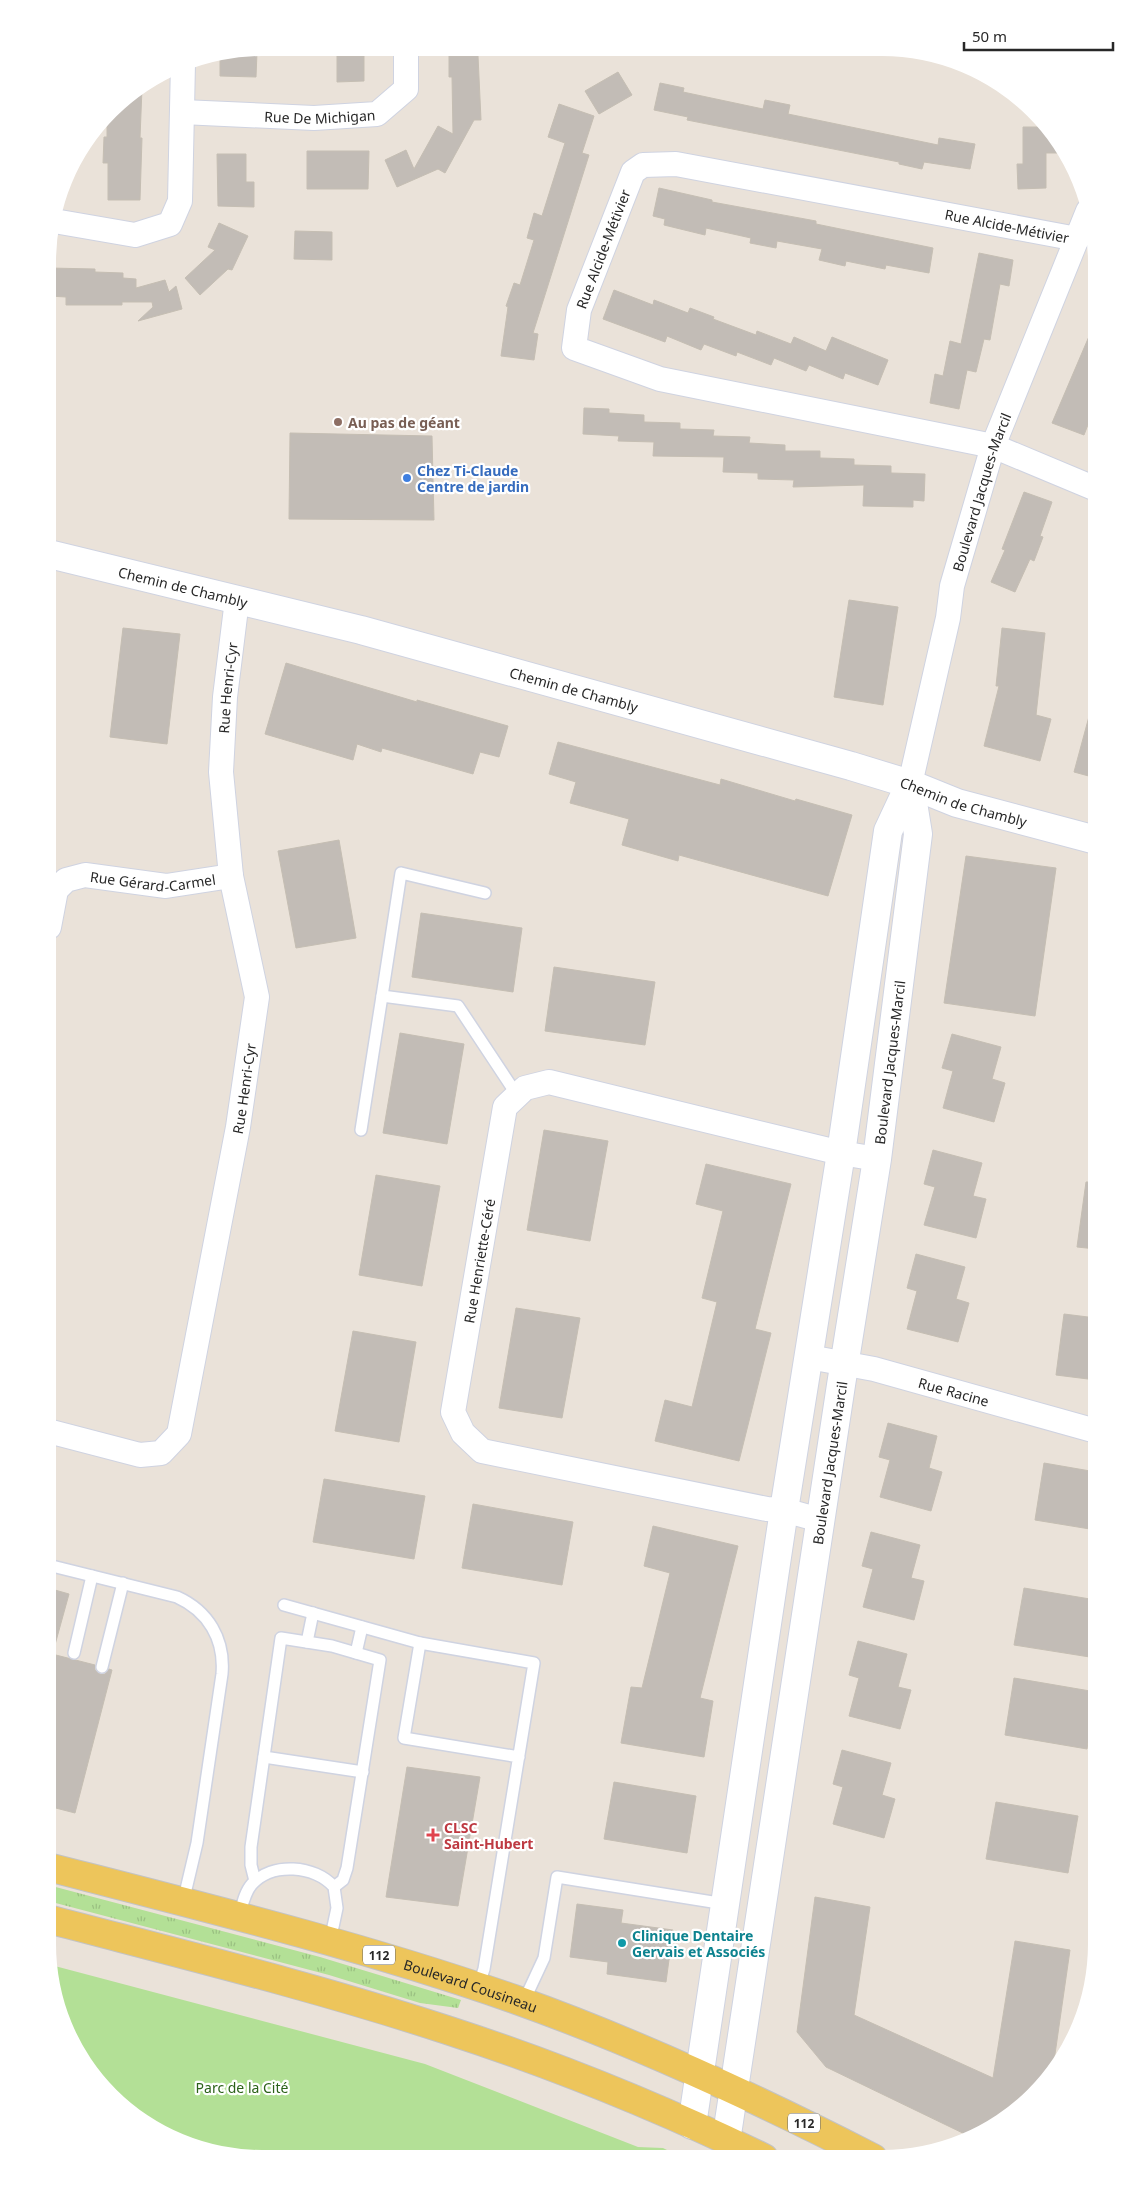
<svg xmlns="http://www.w3.org/2000/svg" width="1144" height="2206" font-family="'Noto Sans',sans-serif">
	<style>
		.grass { fill: url(#grass-tufts) }
		.park { fill: #b3e096 }
		.building { fill: #c2bcb6; stroke: #c5beb3 }
		.lines { fill: none; stroke-linecap: round; stroke-linejoin: round }
		.service-casing { stroke: #cfd3e1; stroke-width: 14 }
		.minor-casing { stroke: #cfd3e1; stroke-width: 26 }
		.tertiary-casing { stroke: #cfd3e1; stroke-width: 30 }
		.primary-casing { stroke: #c3c3c3; stroke-width: 30 }
		.service { stroke: #fff; stroke-width: 11 }
		.minor { stroke: #fff; stroke-width: 24 }
		.tertiary { stroke: #fff; stroke-width: 28 }
		.primary { stroke: #edc55b; stroke-width: 28 }
		.education-dot { fill: #8d6e63; stroke: #fff; stroke-width: 2 }
		.shop-dot { fill: #3f7fe0; stroke: #fff; stroke-width: 2 }
		.health-dot { fill: #e0444e; stroke: #fff; stroke-width: 2 }
		.culture-dot { fill: #0f9aa8; stroke: #fff; stroke-width: 2 }
		.labels { text-anchor: middle; dominant-baseline: central; stroke-width: 4.5; stroke-linejoin: round; paint-order: stroke }
		.shield { fill: #fff; stroke: #686868; stroke-width: 1 }
		.shield-label { font-size: 12px; font-weight: bold; fill: #282828 }
		.street-label { font-size: 14px; fill: #282828; stroke: #fff }
		.education-label { font-size: 14px; font-weight: bold; fill: #785e54; stroke: #fff; text-anchor: start }
		.shop-label { font-size: 14px; font-weight: bold; fill: #366cbe; stroke: #fff; text-anchor: start }
		.health-label { font-size: 14px; font-weight: bold; fill: #be3a42; stroke: #fff; text-anchor: start }
		.culture-label { font-size: 14px; font-weight: bold; fill: #0d838f; stroke: #fff; text-anchor: start }
		.park-label { font-size: 14px; fill: #2c621a; stroke: #fff }
	</style>
	<defs>
		<pattern id="grass-tufts" width="24" height="20" patternUnits="userSpaceOnUse" patternTransform="scale(1.25)"><rect width="24" height="20" fill="#b3e096"/><path d="M3 7l-1-3M5 7V3M7 7l1-3M15 17l-1-3M17 17v-4M19 17l1-3" fill="none" stroke="#9ac081"/></pattern>
	</defs>
	<rect width="100%" height="100%" fill="#eae2d9"/>
	<polygon class="grass" points="48,1885 320,1957 461,2000 458,2008 420,2003 329,1975 48,1901"/>
	<polygon class="park" points="51,1965 425,2064 638,2147 663,2148 683,2158 234,2157 168,2136 121,2105 84,2063 59,2012"/>
	<g class="building">
		<polygon points="242,51 257,52 256,77 220,76 220,56"/>
		<polygon points="337,56 364,56 364,81 337,82"/>
		<polygon points="449,56 478,56 481,120 474,120 445,173 438,169 397,187 385,160 406,150 414,169 438,126 453,134 452,77 449,77"/>
		<polygon points="618,72 632,95 599,114 585,91"/>
		<polygon points="660,83 684,88 683,92 763,109 765,100 790,105 788,114 938,145 939,138 975,144 970,169 924,162 922,169 899,164 899,162 687,120 688,117 654,110"/>
		<polygon points="142,88 140,138 142,138 140,200 108,200 108,163 103,163 104,137 107,137 107,119 121,101"/>
		<polygon points="559,104 594,116 582,153 589,155 533,333 538,334 534,360 501,356 508,307 506,306 514,283 520,285 534,240 527,238 534,213 542,216 565,143 548,137"/>
		<polygon points="1023,127 1046,127 1060,143 1065,153 1046,153 1046,188 1018,189 1017,164 1023,164"/>
		<polygon points="307,151 369,151 368,189 307,189"/>
		<polygon points="217,154 246,154 246,182 254,182 254,207 218,206"/>
		<polygon points="659,188 712,200 712,202 816,221 816,224 933,248 929,273 886,265 885,269 846,261 845,266 819,260 822,249 777,241 776,248 750,243 751,238 706,228 705,235 664,225 665,219 653,216"/>
		<polygon points="219,223 248,236 232,270 228,269 200,295 185,278 215,250 208,247"/>
		<polygon points="295,231 332,232 332,260 294,259"/>
		<polygon points="979,253 1013,260 1009,286 1000,284 990,340 984,339 976,372 967,370 959,409 930,403 935,374 943,376 950,341 961,344"/>
		<polygon points="49,268 95,269 95,272 123,273 123,278 136,279 136,288 165,280 169,292 176,286 182,309 138,321 153,307 152,302 122,302 122,305 66,305 66,297 49,296"/>
		<polygon points="614,290 653,305 654,300 688,313 690,308 714,317 713,319 756,335 757,331 791,344 794,337 826,351 832,337 888,360 878,385 845,373 843,379 809,365 806,371 774,358 771,365 737,352 736,356 704,344 701,350 667,336 665,342 603,319"/>
		<polygon points="1096,320 1096,404 1084,435 1052,423"/>
		<polygon points="584,408 609,409 609,413 644,415 644,422 680,423 680,429 714,430 713,436 750,437 749,443 785,445 785,451 820,451 820,458 854,459 854,465 891,466 891,473 925,474 924,501 913,500 913,507 863,506 864,485 793,487 794,480 758,479 758,473 723,472 724,457 653,456 654,442 618,441 619,436 583,434"/>
		<polygon points="290,433 432,436 434,520 289,519"/>
		<polygon points="1024,492 1052,502 1040,536 1043,537 1034,561 1030,559 1015,592 991,582 1005,550 1002,549"/>
		<polygon points="849,600 898,607 883,705 834,697"/>
		<polygon points="123,628 180,634 167,744 110,737"/>
		<polygon points="1002,628 1045,633 1036,715 1051,719 1040,761 984,746 999,686 996,686"/>
		<polygon points="286,663 417,702 417,700 508,726 499,757 480,752 473,774 382,748 381,752 357,744 353,760 265,734"/>
		<polygon points="1091,709 1096,709 1096,778 1074,772"/>
		<polygon points="558,742 720,785 721,779 795,801 796,799 852,815 828,896 679,855 678,861 622,845 629,819 570,803 576,782 549,774"/>
		<polygon points="339,840 356,938 296,948 278,851"/>
		<polygon points="966,856 1056,868 1035,1016 944,1003"/>
		<polygon points="421,913 522,928 513,992 412,977"/>
		<polygon points="554,967 655,982 645,1045 545,1031"/>
		<polygon points="400,1033 464,1044 447,1144 383,1133"/>
		<polygon points="952,1034 1001,1047 992,1079 1005,1083 994,1122 943,1108 953,1071 942,1068"/>
		<polygon points="544,1130 608,1141 590,1241 527,1230"/>
		<polygon points="933,1150 982,1163 973,1196 986,1199 976,1238 924,1225 935,1187 924,1184"/>
		<polygon points="706,1164 791,1184 755,1329 771,1333 739,1461 655,1441 665,1400 692,1407 717,1302 702,1298 723,1211 696,1204"/>
		<polygon points="376,1175 440,1186 422,1286 359,1275"/>
		<polygon points="1086,1182 1096,1182 1096,1249 1077,1247"/>
		<polygon points="916,1254 965,1267 956,1299 969,1303 958,1342 907,1329 917,1291 907,1288"/>
		<polygon points="516,1308 580,1318 562,1418 499,1408"/>
		<polygon points="1064,1314 1096,1318 1096,1380 1056,1375"/>
		<polygon points="353,1331 416,1342 399,1442 335,1431"/>
		<polygon points="888,1423 937,1436 929,1468 942,1472 931,1511 880,1497 890,1460 879,1457"/>
		<polygon points="1044,1463 1096,1472 1096,1530 1035,1520"/>
		<polygon points="324,1479 425,1496 414,1559 313,1542"/>
		<polygon points="473,1504 573,1522 562,1585 462,1568"/>
		<polygon points="653,1526 738,1546 700,1698 713,1701 704,1757 621,1743 631,1687 642,1688 670,1573 644,1566"/>
		<polygon points="871,1532 920,1545 911,1578 924,1581 914,1620 863,1607 873,1569 862,1566"/>
		<polygon points="48,1588 69,1594 53,1652 48,1651"/>
		<polygon points="1024,1588 1096,1600 1096,1658 1014,1645"/>
		<polygon points="858,1641 907,1654 898,1687 911,1690 900,1729 849,1716 859,1678 849,1675"/>
		<polygon points="48,1653 95,1665 95,1670 100,1674 105,1674 109,1669 112,1670 75,1813 48,1806"/>
		<polygon points="1014,1678 1096,1692 1087,1749 1005,1735"/>
		<polygon points="842,1750 891,1763 882,1795 895,1799 884,1838 833,1824 843,1787 833,1784"/>
		<polygon points="407,1767 480,1777 458,1906 386,1897"/>
		<polygon points="614,1782 696,1796 687,1853 604,1839"/>
		<polygon points="996,1802 1078,1816 1068,1873 986,1859"/>
		<polygon points="815,1897 870,1907 854,2015 993,2078 1015,1941 1070,1950 1052,2075 1001,2122 971,2137 826,2067 797,2032"/>
		<polygon points="577,1904 623,1910 621,1923 673,1930 666,1982 607,1974 608,1962 570,1957"/>
	</g>
	<g class="lines">
		<defs>
			<g id="service">
				<polyline points="382,996 401,873 485,893"/>
				<polyline points="361,1130 382,996 458,1006 517,1095"/>
				<path d="M 48,1565 L 177,1597 C 208,1611 225,1639 222,1674 L 197,1843 L 183,1902"/>
				<polyline points="284,1605 420,1643"/>
				<polyline points="307,1642 313,1613"/>
				<polyline points="74,1653 92,1576"/>
				<polyline points="356,1653 362,1627"/>
				<polyline points="102,1667 123,1583"/>
				<polyline points="264,1757 363,1772"/>
				<polyline points="255,1881 251,1865 251,1847 281,1638 332,1646 380,1660 347,1868 343,1880 334,1887"/>
				<path d="M 239,1917 C 242,1907 244,1893 252,1884 C 272,1862 315,1865 334,1887 L 337,1908 L 330,1941"/>
				<polyline points="478,1987 484,1969 534,1663 420,1643 404,1738 519,1757"/>
				<polyline points="523,2003 544,1958 557,1877 725,1904"/>
			</g>
			<g id="minor">
				<path id="s1" d="M 182,112 L 314,118 L 377,114 L 406,89 L 406,48"/>
				<polyline points="54,221 135,235 170,224 180,201 183,63"/>
				<polyline points="1077,239 676,164 643,165 633,172 579,310 574,348 660,379 993,446 1096,489"/>
				<path id="s2" d="M 910,784 L 948,618 L 952,586 L 993,446 L 1088,211"/>
				<path id="s3" d="M 49,927 L 56,890 L 66,880 L 85,875 L 166,886 L 231,876"/>
				<path id="s4" d="M 809,1357 L 874,1369 L 1096,1431"/>
				<path id="s5" d="M 48,1431 L 140,1455 L 161,1453 L 179,1434 L 238,1127 L 257,997 L 231,876 L 221,772 L 225,697 L 237,600"/>
				<path id="s6" d="M 820,1520 L 784,1510 L 767,1509 L 482,1451 L 463,1433 L 453,1412 L 505,1107 L 525,1088 L 549,1082 L 841,1153 L 877,1159"/>
			</g>
			<g id="tertiary">
				<path id="s7" d="M 49,554 L 361,630 L 851,766 L 910,784 L 957,803 L 1096,840"/>
				<polyline points="692,2125 784,1510 841,1153 888,831 910,784"/>
				<path id="s8" d="M 726,2141 L 841,1385 L 877,1159 L 918,834 L 910,784"/>
			</g>
			<g id="primary">
				<path id="s9" d="M 48,1867 C 204,1907 362,1946 514,1999 C 638,2043 756,2098 873,2158"/>
				<path d="M 48,1919 C 181,1954 316,1987 447,2030 C 555,2065 661,2108 764,2158"/>
			</g>
		</defs>
		<use href="#service" class="service-casing"/>
		<use href="#minor" class="minor-casing"/>
		<use href="#tertiary" class="tertiary-casing"/>
		<use href="#primary" class="primary-casing"/>
		<use href="#service" class="service"/>
		<use href="#minor" class="minor"/>
		<use href="#tertiary" class="tertiary"/>
		<use href="#primary" class="primary"/>
	</g>
	<circle class="education-dot" cx="338" cy="422" r="5"/>
	<circle class="shop-dot" cx="407" cy="478" r="5"/>
	<path class="health-dot" d="M430.5 1827.5h5v5h5v5h-5v5h-5v-5h-5v-5h5z"/>
	<circle class="culture-dot" cx="622" cy="1943" r="5"/>
	<g class="labels">
		<g class="shield">
			<rect x="363" y="1945.5" width="32" height="19" rx="4"/>
			<rect x="788" y="2113.5" width="32" height="19" rx="4"/>
		</g>
		<g class="shield-label">
			<text x="379" y="1955">112</text>
			<text x="804" y="2123">112</text>
		</g>
		<g class="street-label">
			<text stroke="none"><textPath href="#s1" startOffset="138">Rue De Michigan</textPath></text>
			<text transform="translate(1007 226) rotate(11)">Rue Alcide-Métivier</text>
			<text transform="translate(603 249) rotate(-69)">Rue Alcide-Métivier</text>
			<text stroke="none"><textPath href="#s2" startOffset="301">Boulevard Jacques-Marcil</textPath></text>
			<text stroke="none"><textPath href="#s7" startOffset="138">Chemin de Chambly</textPath></text>
			<text stroke="none"><textPath href="#s5" startOffset="899">Rue Henri-Cyr</textPath></text>
			<text stroke="none"><textPath href="#s7" startOffset="542">Chemin de Chambly</textPath></text>
			<text stroke="none"><textPath href="#s7" startOffset="948">Chemin de Chambly</textPath></text>
			<text stroke="none"><textPath href="#s3" startOffset="140">Rue Gérard-Carmel</textPath></text>
			<text stroke="none"><textPath href="#s8" startOffset="1091">Boulevard Jacques-Marcil</textPath></text>
			<text stroke="none"><textPath href="#s5" startOffset="494">Rue Henri-Cyr</textPath></text>
			<text stroke="none"><textPath href="#s6" startOffset="548">Rue Henriette-Céré</textPath></text>
			<text stroke="none"><textPath href="#s4" startOffset="149">Rue Racine</textPath></text>
			<text stroke="none"><textPath href="#s8" startOffset="686">Boulevard Jacques-Marcil</textPath></text>
			<text stroke="none"><textPath href="#s9" startOffset="439">Boulevard Cousineau</textPath></text>
		</g>
		<g class="education-label">
			<text x="348" y="422">Au pas de géant</text>
		</g>
		<g class="shop-label">
			<text x="417" y="470">Chez Ti-Claude<tspan x="417" dy="16">Centre de jardin</tspan></text>
		</g>
		<g class="health-label">
			<text x="444" y="1827">CLSC<tspan x="444" dy="16">Saint-Hubert</tspan></text>
		</g>
		<g class="culture-label">
			<text x="632" y="1935">Clinique Dentaire<tspan x="632" dy="16">Gervais et Associés</tspan></text>
		</g>
		<g class="park-label">
			<text x="242" y="2087">Parc de la Cité</text>
		</g>
	</g>
	<path d="M0 0H1144V2206H0ZM262 56H882A206 206 0 0 1 1088 262V1944A206 206 0 0 1 882 2150H262A206 206 0 0 1 56 1944V262A206 206 0 0 1 262 56Z" fill="#fff" fill-rule="evenodd"/>
	<path d="M964 42v8h149v-8" fill="none" stroke="#282828" stroke-width="2.5"/>
	<text x="972" y="42" font-size="15" fill="#282828" stroke="#ffffff" stroke-width="4" paint-order="stroke">50 m</text>
</svg>
